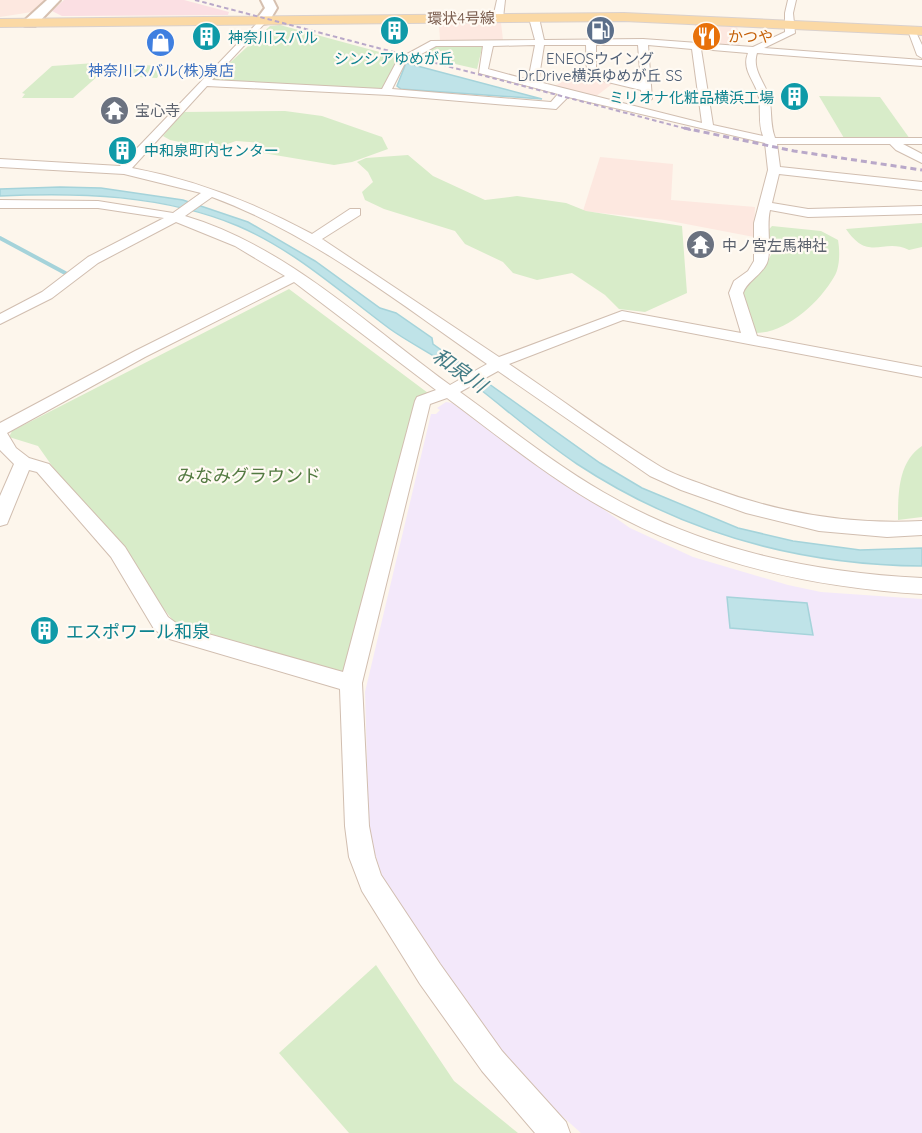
<svg xmlns="http://www.w3.org/2000/svg" width="922" height="1133" font-family="Quicksand,'Noto Sans JP',sans-serif">
	<style>
		.commercial { fill: #fde8e0 }
		.education { fill: #f3e8fa }
		.medical { fill: #fbdfe3 }
		.green { fill: #d8ecc9 }
		.water { fill: #bfe3e8; stroke: #a5d3da; stroke-width: 1.5 }
		.lines { fill: none; stroke-linecap: round; stroke-linejoin: round }
		.stream { stroke: #a5d3da; stroke-width: 4 }
		.street-casing { stroke: #d1beb0; stroke-width: 2 }
		.secondary-casing { stroke: #d6c0b0; stroke-width: 4 }
		.primary-casing { stroke: #dad1cd; stroke-width: 2 }
		.street { fill: #fff; fill-rule: evenodd }
		.secondary { fill: #fff; fill-rule: evenodd }
		.primary { fill: #fbd9a5; fill-rule: evenodd }
		.rail-far1 { stroke: #b9a8c9; stroke-width: 2; stroke-dasharray: 4.5 3; stroke-linecap: butt }
		.rail { stroke: #b9a8c9; stroke-width: 3; stroke-dasharray: 6 4; stroke-linecap: butt }
		.labels { text-anchor: middle; dominant-baseline: central; stroke-width: 4.5; stroke-linejoin: round; paint-order: stroke }
		.far-street-label { font-size: 15px; fill: #7a5c4d; stroke: #fffaf3 }
		.far-food-label { font-size: 15px; fill: #c56008; stroke: #fffaf3; text-anchor: start }
		.far-culture-label { font-size: 15px; fill: #0d838f; stroke: #fffaf3; text-anchor: start }
		.far-service-label { font-size: 15px; fill: #4e5e75; stroke: #fffaf3 }
		.far-shop-label { font-size: 15px; fill: #366cbe; stroke: #fffaf3 }
		.far-worship-label { font-size: 15px; fill: #5b616d; stroke: #fffaf3; text-anchor: start }
		.park-label { font-size: 18px; fill: #537a41; stroke: #fffaf3 }
		.culture-label { font-size: 18px; fill: #0d838f; stroke: #fffaf3; text-anchor: start }
		.water-label { font-size: 20px; font-style: italic; fill: #437c86; stroke: #fffaf3 }
	</style>
	<rect width="100%" height="100%" fill="#fdf6ec"/>
	<g class="commercial">
		<polygon points="0,0 45,0 32,12 0,17"/>
		<polygon points="501,23 503,40 440,40 439,25 443,24"/>
		<polygon points="695,23 737,25 740,47 696,44"/>
		<polygon points="565,73 586,74 586,77 612,84 595,97 554,86 564,81"/>
		<polygon points="600,157 673,164 671,200 755,207 754,237 665,220 583,211"/>
	</g>
	<polygon class="education" points="446,402 452,403 630,528 693,557 788,585 821,592 922,599 922,1133 581,1133 525,1083 386,888 369,835 365,692 431,414 436,414 440,410 437,408"/>
	<polygon class="medical" points="64,0 184,0 229,12 228,15 62,16 52,11"/>
	<g class="green">
		<polygon points="280,25 398,57 382,90 209,82 270,26"/>
		<polygon points="483,44 477,69 416,55 437,45"/>
		<polygon points="95,63 164,66 157,78 99,75 73,98 22,98 25,94 22,93 52,66"/>
		<polygon points="819,96 880,97 910,139 844,138"/>
		<polygon points="285,111 322,116 382,137 388,149 352,162 334,165 263,153 261,143 236,141 213,149 170,140 163,136 183,112"/>
		<polygon points="408,155 433,176 485,200 517,196 566,203 586,211 682,226 687,293 645,312 619,309 605,295 572,273 537,280 513,273 503,262 465,244 455,231 384,209 365,200 362,192 373,182 368,172 357,162 366,158"/>
		<path d="M 922,223 L 922,247 L 909,250 C 883,237 869,263 846,229 Z"/>
		<path d="M 772,226 L 821,231 L 838,240 C 840,251 840,268 834,277 C 819,303 786,333 756,333 L 742,301 L 744,285 L 763,270 L 773,251 L 765,234 Z"/>
		<polygon points="289,289 428,393 420,396 351,668 343,675 175,623 69,490 38,446 9,437 12,431"/>
		<path d="M 922,446 L 922,517 L 898,520 C 898,493 898,462 922,446 Z"/>
		<polygon points="376,965 454,1081 518,1133 349,1133 279,1053"/>
	</g>
	<g class="water">
		<polygon points="406,63 542,99 401,89 397,86"/>
		<path d="M 60,187 L 101,188 L 183,200 L 248,222 L 315,261 L 380,308 L 396,313 L 432,338 L 433,344 L 600,463 L 642,488 L 738,528 L 793,541 L 860,550 L 922,548 L 922,566 C 798,565 682,533 577,464 C 535,436 497,401 455,370 C 435,355 411,344 390,329 C 340,292 296,251 238,226 C 164,195 79,192 0,196 L 0,189 Z"/>
		<polygon points="727,597 807,603 813,635 730,628"/>
	</g>
	<g class="lines">
		<polyline class="stream" points="0,238 67,274"/>
		<defs>
			<g id="street">
				<polygon points="497,0 505,0 503,18 498,21 493,18"/>
				<path d="M 788,0 L 796,0 L 793,13 L 795,33 L 764,48 L 922,60 L 922,66 L 757,53 C 752,69 763,80 768,94 C 773,108 769,122 775,138 L 922,138 L 922,144 L 903,144 L 922,154 L 922,163 L 896,150 L 890,144 L 777,144 L 780,167 L 922,182 L 922,190 L 779,174 L 772,203 L 808,209 L 922,206 L 922,214 L 808,217 L 770,210 C 766,226 772,250 767,263 C 761,276 747,281 743,293 L 757,336 L 922,367 L 922,377 L 623,320 L 509,364 C 560,398 609,436 661,467 C 676,476 695,481 712,488 C 780,513 849,525 922,521 L 922,535 L 887,537 L 819,531 L 746,513 L 681,490 L 650,476 L 498,371 L 460,392 C 507,426 553,463 603,492 C 701,549 809,572 922,578 L 922,594 C 806,587 693,561 591,501 C 541,471 494,433 447,398 L 430,404 L 362,683 L 369,826 L 375,857 L 381,875 L 440,964 L 502,1051 L 566,1122 L 570,1133 L 535,1133 L 482,1071 L 420,984 L 362,891 L 349,857 L 345,826 L 340,689 L 166,638 L 154,629 L 111,557 L 37,472 L 29,470 L 9,519 L 7,524 L 0,526 L 0,496 L 14,464 L 0,450 L 0,423 L 135,351 L 285,276 L 235,246 L 176,222 L 98,263 L 52,298 L 0,324 L 0,314 L 42,292 L 88,257 L 164,218 L 98,208 L 0,208 L 0,200 L 98,201 L 173,213 L 201,193 L 124,174 L 0,167 L 0,159 L 120,166 L 263,17 L 266,18 L 266,22 L 212,80 L 382,89 L 398,59 L 431,41 L 535,40 L 529,18 L 534,15 L 539,18 L 544,40 L 643,39 L 753,47 L 785,32 L 785,13 ZM 535,45 L 529,76 L 525,79 L 488,69 L 493,46 ZM 544,45 L 586,45 L 587,77 L 641,90 L 642,99 L 647,102 L 652,99 L 648,45 L 692,49 L 702,123 L 535,81 L 539,77 ZM 596,45 L 638,45 L 641,83 L 596,73 ZM 436,46 L 483,46 L 479,73 L 558,94 L 551,102 L 392,89 L 405,63 ZM 701,49 L 748,53 C 741,71 756,81 759,98 C 761,111 758,123 763,136 L 713,125 ZM 207,86 L 389,95 L 556,109 L 568,97 L 765,143 L 768,170 L 754,223 L 754,261 L 748,271 L 734,281 L 729,293 L 741,333 L 622,311 L 499,357 L 322,239 L 360,215 L 360,209 L 350,209 L 312,234 C 255,203 196,180 132,168 ZM 212,197 C 314,235 399,303 487,364 L 450,385 C 366,324 286,246 185,216 ZM 294,282 L 436,390 L 417,397 L 415,401 L 343,672 L 180,626 L 168,617 L 125,547 L 49,464 L 29,458 L 16,448 L 7,433 L 145,357 Z"/>
				<polygon points="907,28 915,30 922,45 922,58 917,55"/>
			</g>
			<g id="secondary">
				<polygon points="47,0 60,0 35,26 25,26 25,20"/>
				<polygon points="261,0 273,0 277,8 268,23 263,24 256,20 265,8"/>
			</g>
			<polygon id="primary" points="624,13 922,27 922,35 624,21 0,27 0,19"/>
		</defs>
		<use href="#street" class="street-casing"/>
		<use href="#secondary" class="secondary-casing"/>
		<use href="#primary" class="primary-casing"/>
		<use href="#street" class="street"/>
		<use href="#secondary" class="secondary"/>
		<use href="#primary" class="primary"/>
		<polyline class="rail-far1" points="195,0 691,130"/>
		<polyline class="rail" points="684,128 794,151 922,170"/>
	</g>
	<defs>
		<symbol id="building-disc" viewBox="-11 -11 22 22"><circle r="9.5" fill="#0f9aa8" stroke="#fffaf3"/><path d="M-4-6H4V6H1V3H-1V6H-4ZM-2.5-4.3h1.7v1.8h-1.7ZM.8-4.3h1.7v1.8H.8ZM-2.5-1h1.7V.8h-1.7ZM.8-1h1.7V.8H.8Z" fill="#fff"/></symbol>
		<symbol id="fuel-disc" viewBox="-11 -11 22 22"><circle r="9.5" fill="#5c6f8a" stroke="#fffaf3"/><path d="M-5.5-6h7V0h2V4h1.3V-2.5L3-4.5l.8-.8L6-3V5H2.5V1h-1V6h-7ZM-4.2-4.7v3.2H.2V-4.7Z" fill="#fff"/></symbol>
		<symbol id="restaurant-disc" viewBox="-11 -11 22 22"><circle r="9.5" fill="#e8710a" stroke="#fffaf3"/><path d="M-5-6h1v4h1v-4h1v4h1v-4h1v5L-1.5 .5V6h-2V.5L-5-1ZM5-6V6H3V1.5H1.5Q1.5-4 5-6Z" fill="#fff"/></symbol>
		<symbol id="shop-disc" viewBox="-11 -11 22 22"><circle r="9.5" fill="#3f7fe0" stroke="#fffaf3"/><path d="M-5-2.5h2.3a2.7 3.5 0 0 1 5.4 0H5L5.5 6h-11ZM-1.5-2.5h3a1.5 2.3 0 0 0-3 0Z" fill="#fff"/></symbol>
		<symbol id="temple-disc" viewBox="-11 -11 22 22"><circle r="9.5" fill="#6b7280" stroke="#fffaf3"/><path d="M0-6L5-2H3V0L6.5 2.5H4V6H1.5V3h-3V6H-4V2.5H-6.5L-3 0V-2H-5Z" fill="#fff"/></symbol>
	</defs>
	<g fill-rule="evenodd">
		<use href="#building-disc" x="378" y="14" width="33" height="33"/>
		<use href="#fuel-disc" x="584" y="14" width="33" height="33"/>
		<use href="#restaurant-disc" x="690" y="20" width="33" height="33"/>
		<use href="#building-disc" x="190" y="20" width="33" height="33"/>
		<use href="#shop-disc" x="144" y="26" width="33" height="33"/>
		<use href="#building-disc" x="778" y="80" width="33" height="33"/>
		<use href="#temple-disc" x="98" y="94" width="33" height="33"/>
		<use href="#building-disc" x="106" y="134" width="33" height="33"/>
		<use href="#temple-disc" x="684" y="228" width="33" height="33"/>
		<use href="#building-disc" x="28" y="614" width="33" height="33"/>
	</g>
	<g class="labels">
		<g class="far-street-label">
			<text transform="translate(461 18) rotate(-1)">環状4号線</text>
		</g>
		<g class="far-food-label">
			<text x="728" y="36">かつや</text>
		</g>
		<g class="far-culture-label">
			<text x="228" y="37">神奈川スバル</text>
			<text x="394" y="58" text-anchor="middle">シンシアゆめが丘</text>
			<text x="774" y="97" text-anchor="end">ミリオナ化粧品横浜工場</text>
			<text x="144" y="150">中和泉町内センター</text>
		</g>
		<g class="far-service-label">
			<text x="600" y="58">ENEOSウイング<tspan x="600" dy="17">Dr.Drive横浜ゆめが丘 SS</tspan></text>
		</g>
		<g class="far-shop-label">
			<text x="161" y="70">神奈川スバル(株)泉店</text>
		</g>
		<g class="far-worship-label">
			<text x="135" y="110">宝心寺</text>
			<text x="722" y="245">中ノ宮左馬神社</text>
		</g>
		<g class="park-label">
			<text x="249" y="475">みなみグラウンド</text>
		</g>
		<g class="culture-label">
			<text x="66" y="631">エスポワール和泉</text>
		</g>
		<g class="water-label">
			<text transform="translate(460 370) rotate(35)">和泉川</text>
		</g>
	</g>
</svg>
